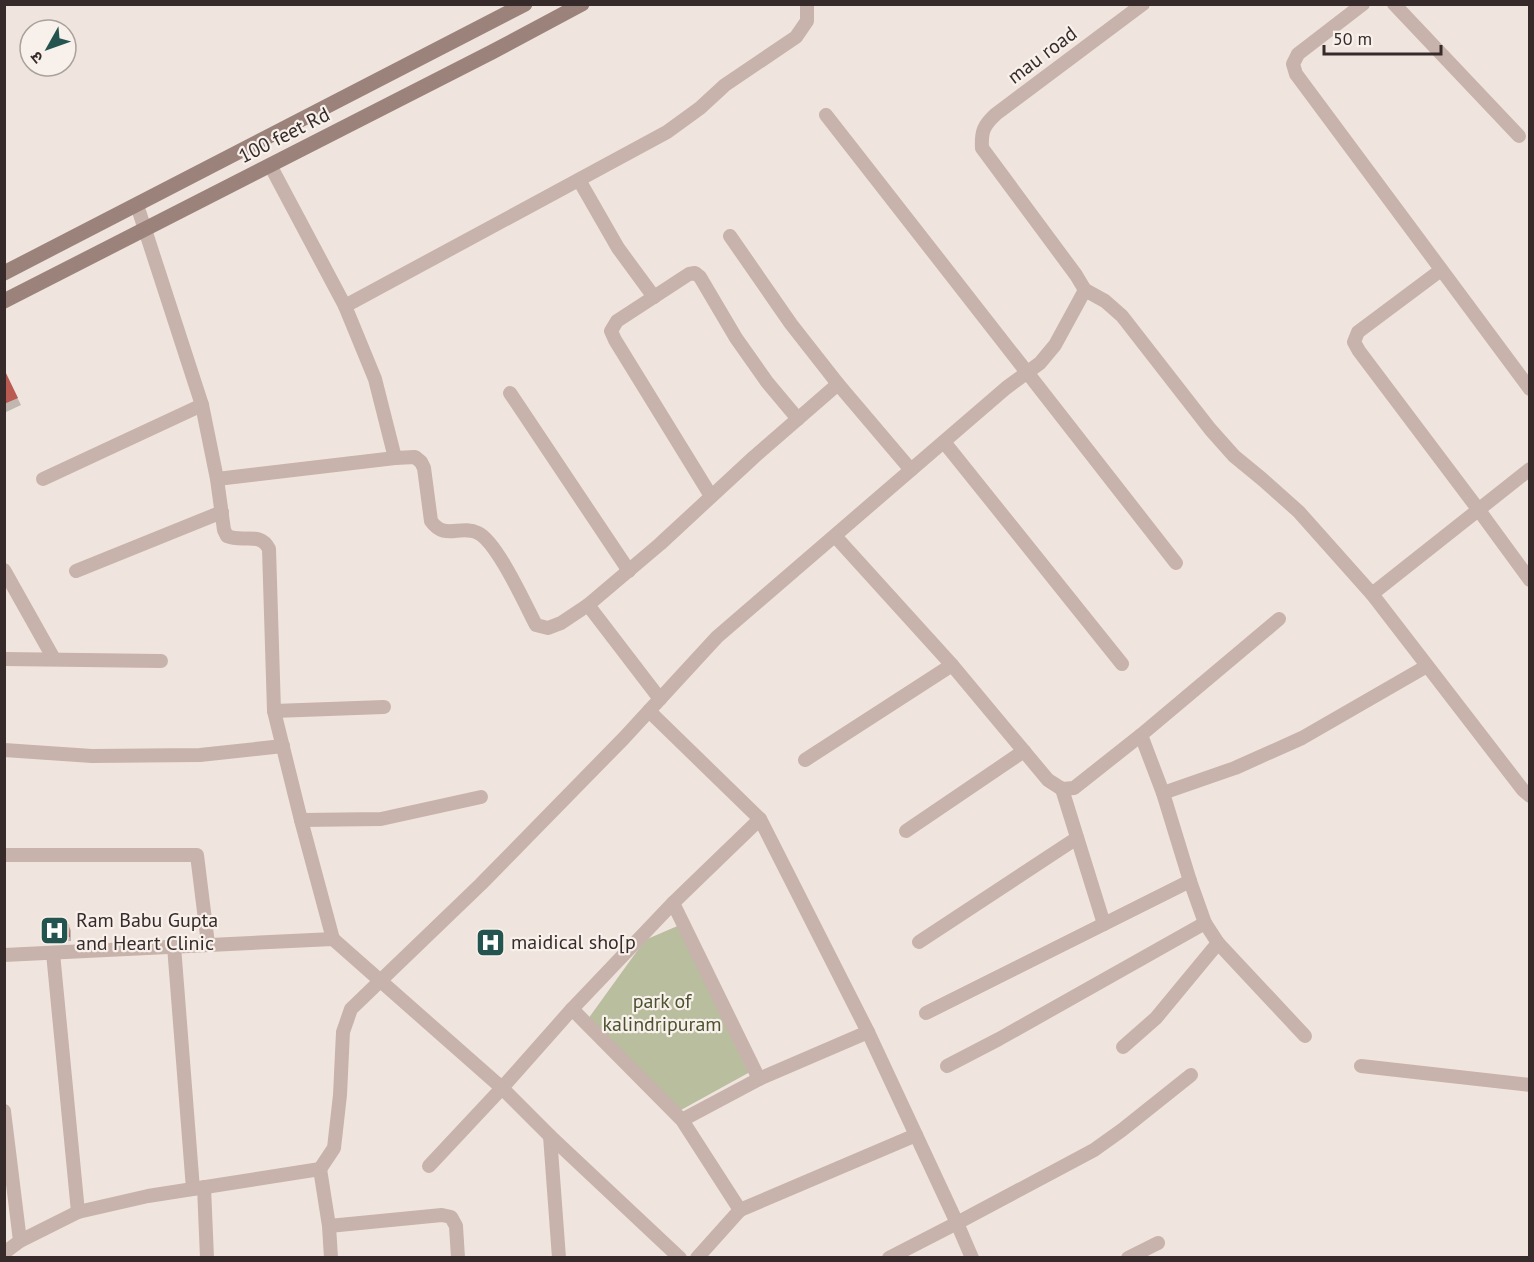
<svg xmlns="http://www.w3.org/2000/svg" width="1534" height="1262" font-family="'PT Sans','Noto Sans Devanagari',sans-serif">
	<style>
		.green { fill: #b9be9f }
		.shadow { fill: #0003 }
		.building { fill: #bb5a51 }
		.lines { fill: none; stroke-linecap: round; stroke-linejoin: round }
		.street { stroke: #c7b3ab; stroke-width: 14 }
		.secondary { stroke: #9b837c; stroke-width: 15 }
		.labels { text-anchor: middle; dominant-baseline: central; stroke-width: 4.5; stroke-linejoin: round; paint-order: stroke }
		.street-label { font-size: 20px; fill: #362b2a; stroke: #f8f0ea }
		.poi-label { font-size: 20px; fill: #362b2a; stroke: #f8f0ea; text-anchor: start }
		.park-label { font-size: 20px; fill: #4b522f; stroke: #f8f0ea }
	</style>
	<rect width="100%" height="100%" fill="#f0e5de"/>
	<polygon class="green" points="682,924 750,1072 681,1110 588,1019 645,940"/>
	<g class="shadow">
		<polygon points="4,371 21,405 4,413"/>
		<polygon points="68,926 71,930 71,941 46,942 44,938"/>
	</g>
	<g class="building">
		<polygon points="4,369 18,398 4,404"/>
		<polygon points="69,924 70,937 42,938 41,926"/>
	</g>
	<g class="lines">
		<g class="street">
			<polyline points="1363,4 1298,54 1293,64 1296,74 1530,389"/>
			<polyline points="1394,4 1519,136"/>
			<polyline points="826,115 1176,563"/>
			<polyline points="579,180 618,248 654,297"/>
			<path d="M 137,205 L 202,405 L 217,479 L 224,530 L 227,536 C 243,543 260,531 269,549 L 274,711 L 301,820 L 333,939"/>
			<polyline points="730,236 791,324 838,384 911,470"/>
			<polyline points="1441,270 1358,332 1354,342 1359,351 1478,509 1530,580"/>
			<polyline points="1085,290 1105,301 1122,316 1210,429 1234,456 1262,479 1299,512 1372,594 1523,790 1530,796"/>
			<polyline points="345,306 667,132 700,108 725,85 796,37 807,21 807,4"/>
			<polyline points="510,393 629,571"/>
			<polyline points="944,442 1122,664"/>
			<path d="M 395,458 L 415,457 L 421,462 L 424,468 L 431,521 C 445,541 460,524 478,533 C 497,542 525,604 536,625 L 548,628 L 561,623 L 588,605 L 660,544 L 754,457 L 838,384"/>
			<polyline points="43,479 202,405"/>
			<polyline points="217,479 395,458 375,379 345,306 270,165"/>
			<polyline points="711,496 615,340 611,331 617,321 689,274 695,273 700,277 736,338 767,382 798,419"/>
			<polyline points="835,536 952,665 1048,780 1062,789 1074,788 1141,735"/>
			<polyline points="4,570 54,659"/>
			<polyline points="76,571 222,512"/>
			<polyline points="1372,594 1530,469"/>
			<polyline points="588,605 660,699"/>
			<polyline points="1279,619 1141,735 1163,793 1235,768 1302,738 1427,666"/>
			<polyline points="4,659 161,661"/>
			<polyline points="274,711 384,707"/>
			<polyline points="649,711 760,819 868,1032 957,1223 972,1258"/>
			<polyline points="4,750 92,756 200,755 283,746"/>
			<polyline points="805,760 952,665"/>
			<polyline points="1062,789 1104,924"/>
			<polyline points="1163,793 1190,881 1205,923 1218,943 1305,1036"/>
			<polyline points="301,820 381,819 481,797"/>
			<polyline points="906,831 1024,751"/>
			<polyline points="4,855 197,855 208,944"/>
			<polyline points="673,903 760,819"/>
			<polyline points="919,942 1077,838"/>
			<polyline points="174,946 193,1189"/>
			<polyline points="53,953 78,1212"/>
			<polyline points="4,955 333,939 502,1088 550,1136 680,1258"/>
			<polyline points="926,1013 1190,881"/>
			<polyline points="1123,1047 1156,1018 1218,943"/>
			<polyline points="947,1066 999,1039 1205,923"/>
			<polyline points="1361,1066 1530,1085"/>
			<polyline points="759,1079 868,1032"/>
			<polyline points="4,1111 20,1241"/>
			<polyline points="682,1120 759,1079 673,903 572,1009 682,1120 740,1210 697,1258"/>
			<polyline points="550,1136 559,1258"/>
			<polyline points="429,1166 502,1088 572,1009"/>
			<polyline points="320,1169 329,1226"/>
			<polyline points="204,1187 207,1258"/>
			<polyline points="740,1210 916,1135"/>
			<path d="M 4,1253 L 20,1241 L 78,1212 L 148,1196 L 320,1169 L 334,1148 L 340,1095 L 343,1032 L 351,1009 L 481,884 L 624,738 L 717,637 L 1006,388 L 1040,363 L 1055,345 L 1085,290 L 1076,275 L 982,148 C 981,131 984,125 996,114 L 1143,4"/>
			<polyline points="331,1258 329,1226 442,1215 451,1217 456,1226 458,1258"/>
			<polyline points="889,1258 957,1223 1094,1150 1122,1130 1191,1075"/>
			<polyline points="1128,1258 1158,1243"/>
		</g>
		<g class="secondary">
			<polyline points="4,273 525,4"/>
			<polyline points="4,301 492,52 582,4"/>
		</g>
	</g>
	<defs>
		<symbol id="hospital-square" viewBox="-11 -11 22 22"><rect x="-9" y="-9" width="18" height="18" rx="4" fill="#23544f" stroke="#f8f0ea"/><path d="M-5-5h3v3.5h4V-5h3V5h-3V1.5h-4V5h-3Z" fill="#fff"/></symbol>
	</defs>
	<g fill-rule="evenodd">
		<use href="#hospital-square" x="38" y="914" width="33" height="33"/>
		<use href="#hospital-square" x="474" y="926" width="33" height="33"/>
	</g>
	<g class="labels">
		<g class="street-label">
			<text transform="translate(1042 55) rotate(-37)">mau road</text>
			<text transform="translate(284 135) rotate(-27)">100 feet Rd</text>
		</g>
		<g class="poi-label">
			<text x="76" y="920">Ram Babu Gupta<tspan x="76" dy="23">and Heart Clinic</tspan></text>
			<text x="511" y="942">maidical sho[p</text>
		</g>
		<g class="park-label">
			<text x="662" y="1001">park of<tspan x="662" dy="23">kalindripuram</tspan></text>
		</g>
	</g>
	<rect width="1534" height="1262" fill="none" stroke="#362b2a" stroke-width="12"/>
	<g transform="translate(48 48) rotate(230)"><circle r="28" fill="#f8f0ea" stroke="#aaa19d" stroke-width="1.5"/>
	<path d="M0-4.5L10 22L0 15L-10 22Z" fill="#23544f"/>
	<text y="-9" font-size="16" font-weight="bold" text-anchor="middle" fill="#362b2a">उ</text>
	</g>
	<path d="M1324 45v9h117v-9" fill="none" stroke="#362b2a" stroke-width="3"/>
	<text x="1333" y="45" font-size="18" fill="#362b2a" stroke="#f8f0ea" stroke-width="4.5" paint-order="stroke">50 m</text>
</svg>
